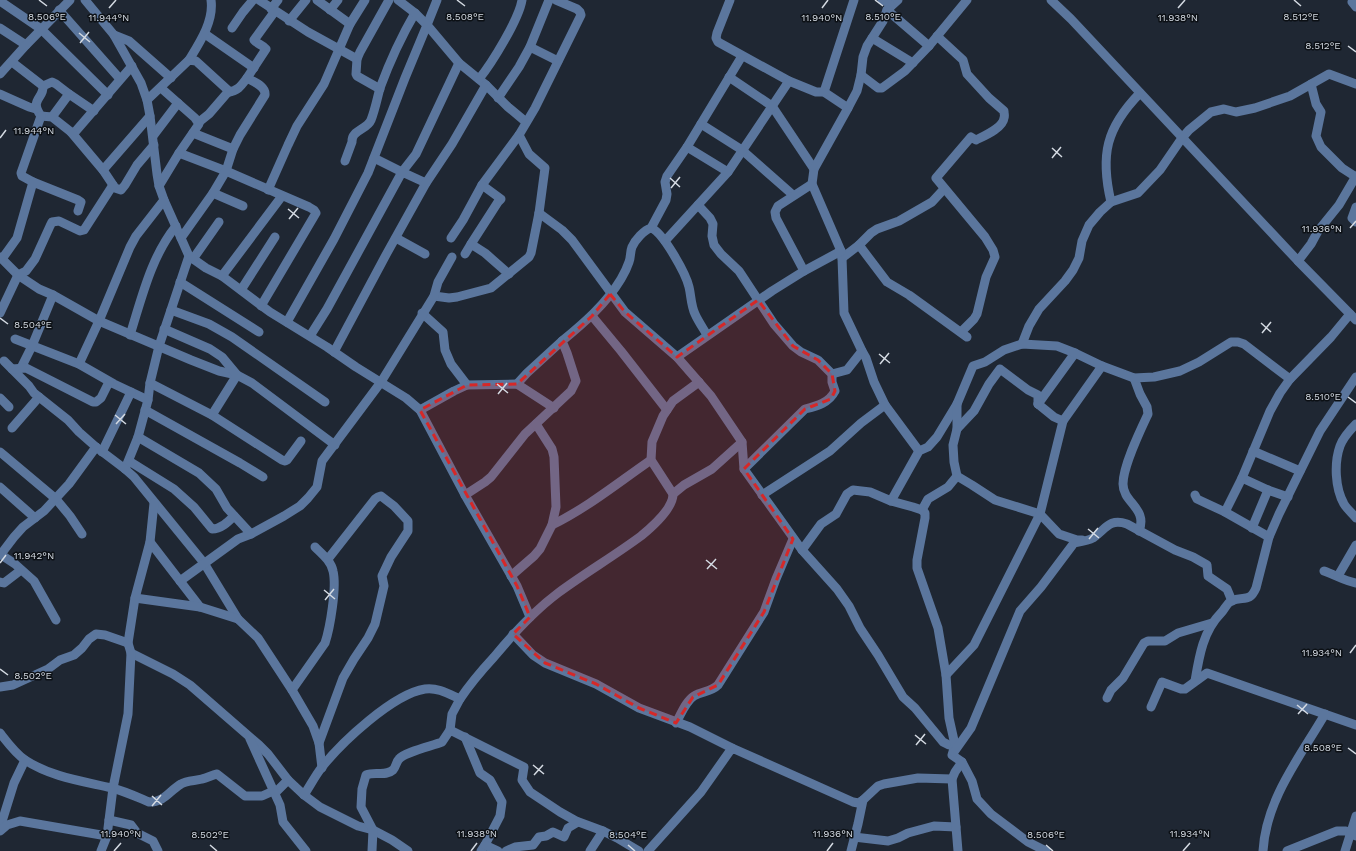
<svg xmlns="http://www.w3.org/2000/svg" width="1356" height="851" font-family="'Work Sans',sans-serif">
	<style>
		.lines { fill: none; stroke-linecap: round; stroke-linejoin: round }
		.minor { stroke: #5b769d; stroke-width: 9 }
		.marked { fill: #d62828; fill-opacity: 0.2; stroke: #d62828; stroke-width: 3; stroke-dasharray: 8 5; stroke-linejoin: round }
		.ticks { fill: none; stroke: #d4dae2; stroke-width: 1.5 }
		.ticks-label { font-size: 10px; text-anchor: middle; fill: #d4dae2; stroke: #0c1015; stroke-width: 3; stroke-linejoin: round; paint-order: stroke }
	</style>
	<rect width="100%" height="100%" fill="#1f2733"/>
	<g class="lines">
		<g class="minor">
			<polyline points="85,0 114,35 141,83 147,100 150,116 157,174 159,186 164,200 189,256 159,346 150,383 148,400 138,437 125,469"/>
			<polyline points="259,0 308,32 357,59"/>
			<polyline points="317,0 350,24"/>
			<polyline points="437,0 427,25 459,63 486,85 508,107 526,122"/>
			<polyline points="730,0 717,33 716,38 718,42 789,81 816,92 824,92 848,108 857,91 861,75 863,57 867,46 883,21 887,10 898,0"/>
			<polyline points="882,0 887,2 891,6"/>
			<polyline points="1051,0 1071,19 1298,261 1356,320"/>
			<polyline points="1353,0 1352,2 1356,7"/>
			<polyline points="0,1 41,29 108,95"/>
			<polyline points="271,9 278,0"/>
			<polyline points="59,10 120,79"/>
			<polyline points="330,10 338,0"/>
			<polyline points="887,10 929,46"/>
			<polyline points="289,21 306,0"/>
			<polyline points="0,28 26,45"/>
			<polyline points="232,28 243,12 253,0"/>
			<polyline points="205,34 254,68"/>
			<polyline points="114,35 129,41 171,78"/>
			<path d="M 937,36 L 963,60 L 967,74 L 989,98 L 1004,111 C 1004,114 1005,116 1004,118 C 1003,128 984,136 976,140 L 971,137 L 936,178 L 985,237 L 993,250 L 995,257 L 986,277 L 977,314 L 974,319 L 961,332"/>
			<polyline points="872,38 913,63"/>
			<polyline points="530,47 558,61"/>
			<path d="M 189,60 C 200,42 214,21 211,0"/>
			<path d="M 12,62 L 43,86 C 44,99 29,99 41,116"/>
			<polyline points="0,74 26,45 70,0"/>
			<polyline points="861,75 878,88 882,88 905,71 929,46 967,0"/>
			<polyline points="729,77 772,106 814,169"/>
			<path d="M 479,79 C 492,63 519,19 522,0"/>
			<polyline points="1311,84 1316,104 1321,112 1316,136 1321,147 1342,168 1356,177"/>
			<polyline points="43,86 52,82 56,84 69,94 94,111"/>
			<polyline points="380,89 357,76 356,74 357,59 360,52 389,0"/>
			<polyline points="824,92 854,0"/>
			<polyline points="0,94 29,107 36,109"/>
			<polyline points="498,98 519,67 530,47 549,0"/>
			<polyline points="147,100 189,60 196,61 230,92"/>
			<polyline points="848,108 814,169 812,184 841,251 842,258 844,313 862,351 866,358 874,382 885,405 919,451"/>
			<polyline points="41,116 52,117 71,132 75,132 132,66"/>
			<polyline points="52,117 69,94"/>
			<path d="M 199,122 L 209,114 L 228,92 C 238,91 241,86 247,78"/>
			<polyline points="701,124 742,150 793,195"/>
			<polyline points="71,132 103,170 115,188 121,190 125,185 137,165 154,145"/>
			<polyline points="193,133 233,149"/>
			<polyline points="153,136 178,103"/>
			<polyline points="687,147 728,172"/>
			<polyline points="179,153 226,171 309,207 314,210 316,213 261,306"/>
			<polyline points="374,158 402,172 416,154 459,63"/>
			<path d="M 345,161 L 352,142 C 351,130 367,130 371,120 C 375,110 377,99 380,88 C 390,61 401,37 415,13"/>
			<polyline points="103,170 150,116"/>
			<polyline points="33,182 22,176 21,173 41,116"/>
			<polyline points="159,186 179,153 199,124 195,118 161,88"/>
			<polyline points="268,190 288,145 297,126 324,84 350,24 365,0"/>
			<polyline points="213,193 243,206"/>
			<path d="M 1111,202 C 1100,155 1106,128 1140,93"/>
			<path d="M 698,205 L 710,218 L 713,224 L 712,236 L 714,245 L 721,254 L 739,271 L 774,324 L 793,346 L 801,352 L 818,360 L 832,374 L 832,382 L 835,391 C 829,403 817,406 805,409 L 744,469"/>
			<polyline points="1356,207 1352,218 1356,222"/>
			<polyline points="539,213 562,230 572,240 625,312 677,357 711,396 742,442 744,469 802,550 837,589 849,606 860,628 878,655 903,697 915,708 943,742 949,745 955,745"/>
			<path d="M 651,228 C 663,232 686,274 689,287 C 691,295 691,306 695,314 C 698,321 703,328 707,335"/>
			<path d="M 181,238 L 213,193 L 226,171 L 233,149 L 240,135 L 265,95 C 266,86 254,82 247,78 L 266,49 C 263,45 257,44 254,40 L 275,11"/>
			<polyline points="396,238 425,254"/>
			<polyline points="451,238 463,220 482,185 519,135 535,108 581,15 580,12 577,9 556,0"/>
			<polyline points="665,241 728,172 789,81"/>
			<polyline points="471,244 498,202 501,199 482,185"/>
			<polyline points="859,245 871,233 877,229 899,221 932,202 944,189"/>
			<polyline points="465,254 471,244 485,253 509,274"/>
			<polyline points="189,256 206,268 222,276 270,312 327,347 356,367 406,398 420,410 465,495 517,586 530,617"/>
			<polyline points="0,257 18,275 39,289 53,295 99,321 191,360 219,371 237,375 252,383 335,445"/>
			<polyline points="842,258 859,245 887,282 909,295 967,337"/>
			<polyline points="2,259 17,238 33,182 78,200 81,202 78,211"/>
			<polyline points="193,259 219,222"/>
			<polyline points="1298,261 1311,244 1318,231 1339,205 1356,176"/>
			<polyline points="804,271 776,218 775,212 778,206 812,184"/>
			<polyline points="222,276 282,196"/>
			<polyline points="180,282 259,332"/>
			<polyline points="241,290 275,237"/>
			<polyline points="434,296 449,298 457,297 491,288 529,257 531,253 539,213 545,168 529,154 519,135"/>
			<polyline points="171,310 209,324 232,337 325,402"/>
			<polyline points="0,313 18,275 26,271 35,259 50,226 52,222 59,221 80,231 84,230 113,185"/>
			<polyline points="422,313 443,332 445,350 451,364 467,385"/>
			<polyline points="592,316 621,351 667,410"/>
			<polyline points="287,322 334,239 368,173 405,78 427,25 415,13 398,0"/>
			<polyline points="164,329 210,349 222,357 237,375 212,415"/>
			<path d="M 130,335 C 142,297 151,257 176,226"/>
			<polyline points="310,336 327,309 402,172 426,183"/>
			<polyline points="15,339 79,364 114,384 148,400"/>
			<polyline points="1022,344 1029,326 1039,309 1065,281 1073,270 1079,258 1082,241 1089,225 1100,212 1111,202 1138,193 1160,170 1182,138 1189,130 1211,112 1224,109 1236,112 1255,108 1290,96 1329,74 1356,84"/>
			<polyline points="334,352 387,253 426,183 452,144 486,85"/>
			<polyline points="677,357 772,291 804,271 841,251"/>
			<polyline points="4,361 29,386 34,393 68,420 79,432 96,447 125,469 134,477 204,563 238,619 258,638 292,690 313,726 319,743 322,768"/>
			<polyline points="79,364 99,321 130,247 136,236 164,200"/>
			<polyline points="21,368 32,346 53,295"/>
			<polyline points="12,369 26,368 93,402 96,402 101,398 109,382"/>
			<polyline points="832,374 847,370 862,351"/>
			<path d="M 1134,378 L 1140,394 L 1147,407 L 1148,414 C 1140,431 1123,466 1123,484 C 1123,503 1148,508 1139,531"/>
			<polyline points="150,383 212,415 282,460 285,461 287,460 301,441"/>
			<polyline points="517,384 527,373 562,341"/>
			<polyline points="0,398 9,407"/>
			<polyline points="1038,404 1054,417 1063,421 1102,366"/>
			<polyline points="1038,404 1075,353"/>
			<polyline points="145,410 240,463 263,477"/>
			<polyline points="420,410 454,391 467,385 517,384 554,408"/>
			<path d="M 1356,424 C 1350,430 1343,438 1340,446 C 1334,463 1335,488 1344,504 C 1347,509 1352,513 1356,518"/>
			<polyline points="12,428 39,397"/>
			<polyline points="957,429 974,411 989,384 1000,369 1028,390 1038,395 1038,404"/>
			<polyline points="138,437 199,473 216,489 227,508 251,534"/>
			<polyline points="1253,451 1300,471"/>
			<polyline points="0,452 56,499 70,516 82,534"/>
			<polyline points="102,452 131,392"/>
			<path d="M 129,461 L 174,489 L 194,507 L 212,529 C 221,529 228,522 234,516"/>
			<polyline points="957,476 972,485 995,500 1040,514 1059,534 1077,540 1082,540"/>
			<polyline points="1242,478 1268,490 1288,497"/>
			<polyline points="0,487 35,518"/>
			<polyline points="673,494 684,485 712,469 742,442"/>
			<path d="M 465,495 L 485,482 L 491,477 L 525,434 L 571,391 L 576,381 L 567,353 L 562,341 C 584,323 606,304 621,279 C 624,274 627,268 629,262 C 631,257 630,252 632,247 C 635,240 644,230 651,228 L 666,200 L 667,194 L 665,182 L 667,176 L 687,147 L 742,56"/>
			<polyline points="762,495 830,451 861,423 885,405"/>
			<polyline points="1195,495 1197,499 1225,512"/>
			<polyline points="891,501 919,451 928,447 937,437 957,404 973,366 985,362 1004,350 1022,344 1057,346 1075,353 1102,366 1134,378 1154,377 1180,371 1199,362 1231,342 1238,342 1244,344 1290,379"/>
			<polyline points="922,510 928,499 948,487 957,476 954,462 953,445 957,429 957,404"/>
			<path d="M 552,525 C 587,508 619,482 651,460"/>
			<polyline points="1252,528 1268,490"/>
			<polyline points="1269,537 1225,512 1242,478 1270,411 1280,393 1290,379 1331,337 1350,314"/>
			<polyline points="150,542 200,607"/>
			<polyline points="802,550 821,524 836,514 847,494 853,490 870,492 891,501 913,507 922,510 925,513 925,518 917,560 917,568 938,628 946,675 949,718 955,745 952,755 962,762 972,781 977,799 991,814 1028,842 1046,851"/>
			<polyline points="0,554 15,564 34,581 56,620"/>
			<polyline points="1,554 14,537 23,527 44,511 69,484 96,447"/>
			<path d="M 1324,571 C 1335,575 1345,581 1356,583"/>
			<polyline points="511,576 534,556 540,549 552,525 556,507 554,457 552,449 536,424"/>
			<polyline points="1338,576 1356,545"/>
			<polyline points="180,581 238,539 251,534 284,516 300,506 308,498 317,487 322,461 381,382 434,296 438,282 452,257"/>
			<polyline points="0,582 4,583 21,570"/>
			<polyline points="135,598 200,607 238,619"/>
			<polyline points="513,634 533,655 545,663 596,684 639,708 690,727 732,748"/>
			<polyline points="131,653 173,674 190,685 259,745 268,754 288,780 304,795 320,807 358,826 373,830 392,840 408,851"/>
			<polyline points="946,675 974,645 1040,514 1063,421"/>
			<path d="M 1195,681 C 1199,657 1203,631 1221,613 C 1225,609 1226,604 1231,601 C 1243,595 1249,604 1256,588 L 1269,537 L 1279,514 L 1320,431 L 1356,377"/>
			<polyline points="0,687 13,685 48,669 60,660 74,655 82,648 89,639 96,634 105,635 128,643"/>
			<path d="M 292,690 L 325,643 C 330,628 337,587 333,571 C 331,561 322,554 315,547"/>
			<polyline points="1107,698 1111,690 1123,678 1144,643 1148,641 1165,641 1178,633 1212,623"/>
			<polyline points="1151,707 1162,682 1181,689 1185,689 1207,673 1356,725"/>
			<path d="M 676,723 C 681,714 686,701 694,696 C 702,691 711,692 718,685 L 764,612 L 776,579 L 793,539"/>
			<polyline points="450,730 452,714 460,699"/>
			<path d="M 0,733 C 7,742 15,753 25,760 C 51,777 82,781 112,788 C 124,791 137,797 149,802 C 165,802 169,791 181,784 C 187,780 196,781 202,779 C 207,778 212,775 217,774 L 245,796 L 262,796 L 271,792 L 277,791 L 288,780"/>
			<polyline points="465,737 480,773 490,780 502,802 500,816 485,845 481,851"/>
			<polyline points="250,739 280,805 283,822 306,851"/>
			<polyline points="319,743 343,678 354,659 368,638 375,624 384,586 382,576 391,557 408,531 408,521 394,506 381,496 378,497 375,499 328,559"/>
			<path d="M 954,752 L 971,728 L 1020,611 L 1041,587 L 1074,543 C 1080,542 1088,541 1093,538 C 1106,529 1109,518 1127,524 L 1175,550 L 1193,557 L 1207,565 L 1208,576 L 1227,589 L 1232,601"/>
			<path d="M 304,795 C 310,786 315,776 322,767 C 342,742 393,694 425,689 C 437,687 449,694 460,699 C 470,684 482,670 494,657 C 513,634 534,611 558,593 C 585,573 614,556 641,536 C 652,527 673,509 673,494 L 651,460 L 652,442 L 663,416 L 673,401 L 699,382"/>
			<polyline points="109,820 131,825 137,833 153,841 158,851"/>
			<polyline points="0,828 14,783 25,760"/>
			<polyline points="0,831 7,825 20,821 107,836"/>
			<polyline points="854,837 888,841 898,838 908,833 934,826 956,827"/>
			<polyline points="485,845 498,851"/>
			<polyline points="101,851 107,836 113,788 128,714 131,653 128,643 135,598 150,542 154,503"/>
			<path d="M 372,851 L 373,830 L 361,807 L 362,789 L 366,775 C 376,771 385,777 393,770 C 396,767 396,762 399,759 C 405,752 432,746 442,742 L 450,730 L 524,767 L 522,780 L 530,792 L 560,812 L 576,821 L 603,831 L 617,838 L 639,851"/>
			<polyline points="506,851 515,847 533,845 539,837 546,836 553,832 564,837 568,828 578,822"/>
			<polyline points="590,851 603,831"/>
			<polyline points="648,851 701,792 732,748 853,802 858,803 863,800 878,786 884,784 918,778 952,779"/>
			<polyline points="851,851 858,824 863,800"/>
			<polyline points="958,851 952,779 955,772 962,762"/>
			<path d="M 1263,851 C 1266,799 1300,757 1325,714"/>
			<polyline points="1287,851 1337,831 1346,831 1356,836"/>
			<polyline points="1345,851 1356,816"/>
		</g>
	</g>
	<path class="marked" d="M 610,294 L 625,312 L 677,357 L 758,300 L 793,346 L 818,360 L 832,374 L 835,391 L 831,399 L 805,409 L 744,469 L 793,539 L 764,612 L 718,685 L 693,697 L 676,723 L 639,708 L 596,684 L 545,663 L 513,634 L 530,617 L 517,586 L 420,410 L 467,385 L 517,384 L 592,316 Z"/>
	<path class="ticks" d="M 39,0 L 47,6M 457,0 L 465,6M 875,0 L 883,6M 1294,0 L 1301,6M 109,8 L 116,0M 822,8 L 828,0M 1178,8 L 1185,0M 79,33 L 90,42M 80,43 L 89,32M 1348,46 L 1356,52M 0,138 L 6,130M 1052,148 L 1062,157M 1052,158 L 1061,147M 670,178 L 680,187M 671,188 L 680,177M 288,209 L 299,218M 289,219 L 298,208M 1350,228 L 1356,221M 0,318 L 8,324M 1261,323 L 1271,332M 1262,333 L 1271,322M 879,354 L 890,363M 880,364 L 889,353M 497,384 L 508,393M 498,394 L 507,383M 1348,397 L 1356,403M 115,415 L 126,424M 116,424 L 125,414M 1088,529 L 1099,538M 1089,539 L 1098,528M 706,560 L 717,569M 0,563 L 6,555M 707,569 L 716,559M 324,590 L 335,599M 325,600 L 334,589M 1350,653 L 1356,645M 0,669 L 8,675M 1297,705 L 1308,714M 1298,714 L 1307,704M 915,735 L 926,744M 916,745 L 925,734M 1348,748 L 1356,754M 533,765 L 544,774M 534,775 L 543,765M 152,796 L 162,805M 152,806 L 161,795M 210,845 L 217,851M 628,845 L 635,851M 1046,845 L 1053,851M 114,851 L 121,843M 471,851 L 477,843M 827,851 L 833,843M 1183,851 L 1190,843"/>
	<g class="ticks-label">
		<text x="1301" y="20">8.512°E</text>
		<text x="47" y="20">8.506°E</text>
		<text x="465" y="20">8.508°E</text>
		<text x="883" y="20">8.510°E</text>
		<text x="109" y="21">11.944°N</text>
		<text x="822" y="21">11.940°N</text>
		<text x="1178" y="21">11.938°N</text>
		<text x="1323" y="49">8.512°E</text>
		<text x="34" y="134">11.944°N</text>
		<text x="1322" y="232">11.936°N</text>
		<text x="33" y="328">8.504°E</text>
		<text x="1323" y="400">8.510°E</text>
		<text x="34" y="559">11.942°N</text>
		<text x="1322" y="656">11.934°N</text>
		<text x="33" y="679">8.502°E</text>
		<text x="1323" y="751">8.508°E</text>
		<text x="121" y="837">11.940°N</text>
		<text x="477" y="837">11.938°N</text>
		<text x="833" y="837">11.936°N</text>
		<text x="1190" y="837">11.934°N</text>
		<text x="210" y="838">8.502°E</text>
		<text x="628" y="838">8.504°E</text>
		<text x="1046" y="838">8.506°E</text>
	</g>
</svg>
